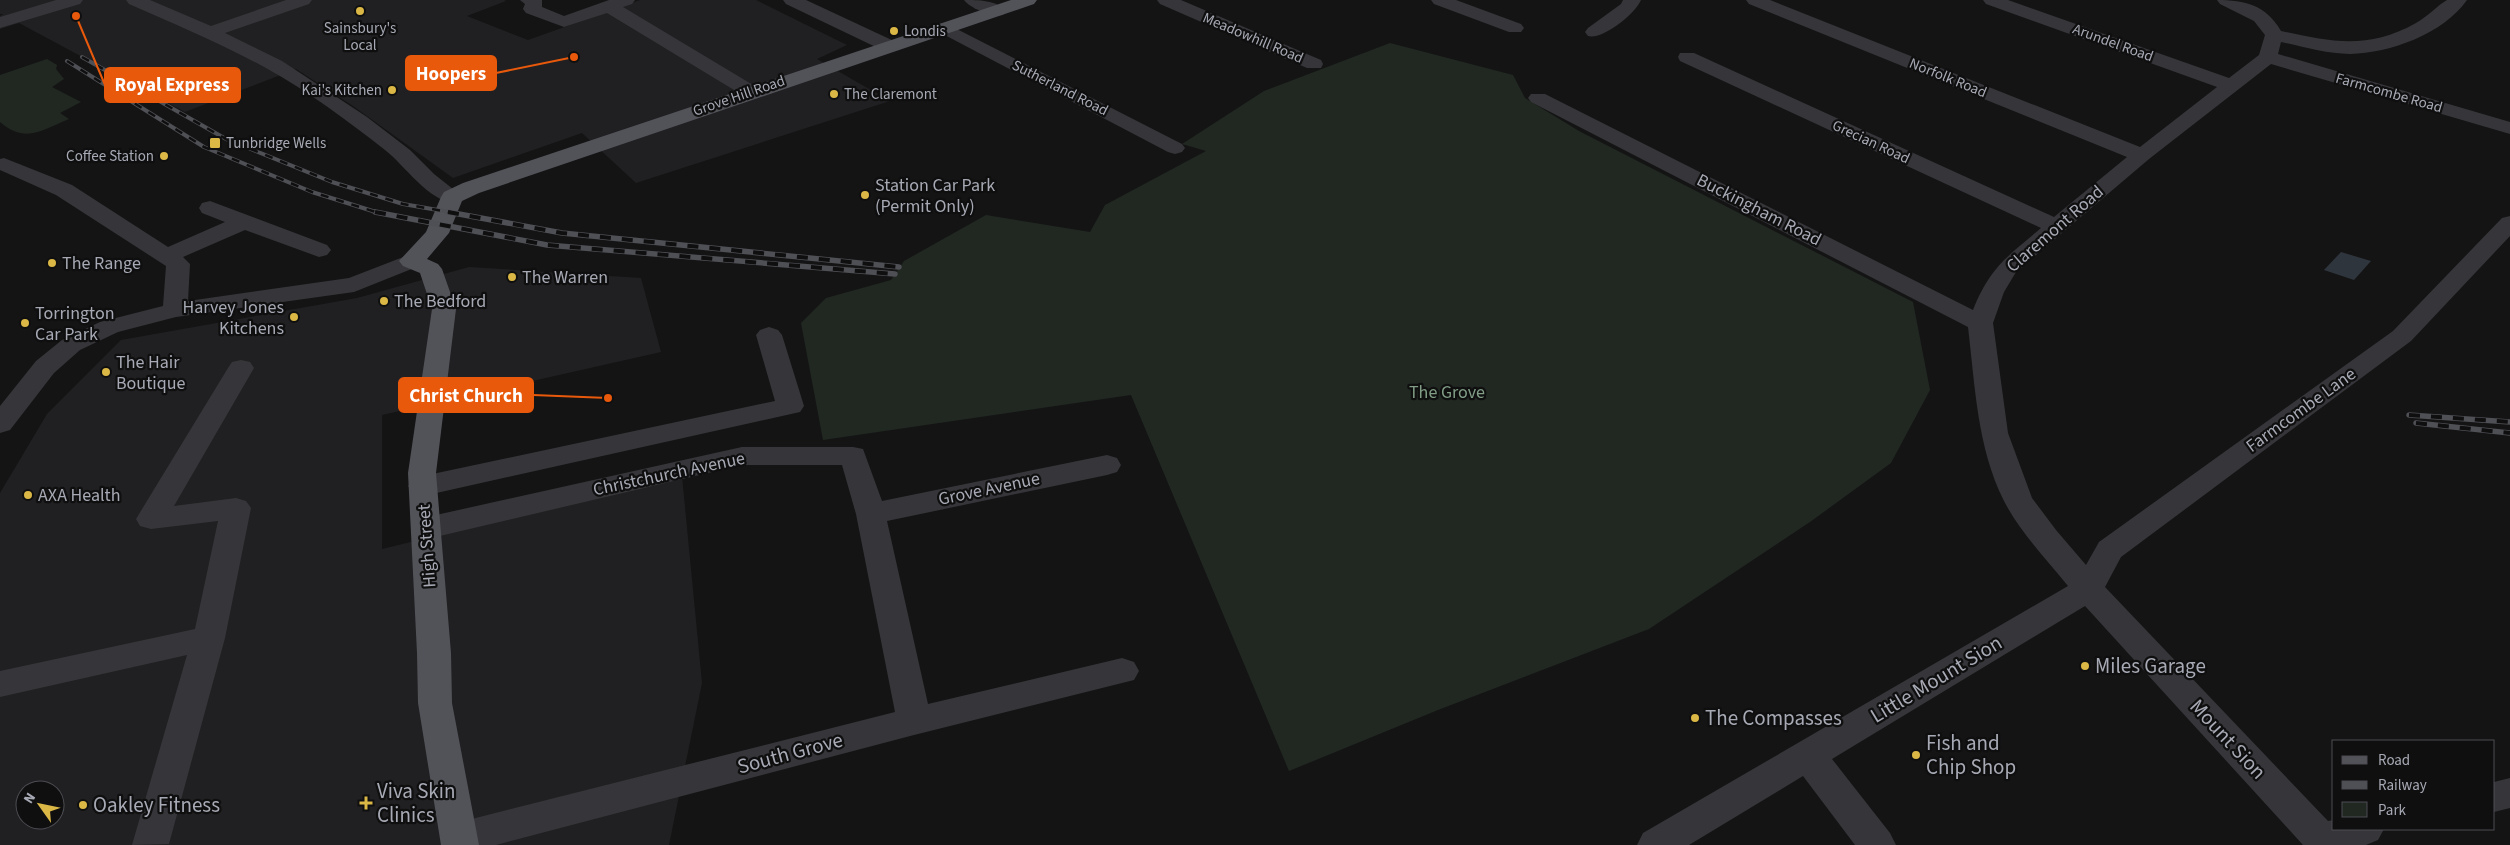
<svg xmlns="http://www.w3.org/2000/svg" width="2510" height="845" font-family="'Source Sans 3',sans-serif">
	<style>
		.built { fill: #202022; fill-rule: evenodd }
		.green { fill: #212822 }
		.water { fill: #2f353d }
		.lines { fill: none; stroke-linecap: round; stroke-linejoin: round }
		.minor { fill: #36363a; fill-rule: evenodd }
		.major { fill: #525359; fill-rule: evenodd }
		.rail-far1-casing { stroke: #4f5055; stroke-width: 4 }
		.rail-casing { stroke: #4f5055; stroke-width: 5.5 }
		.rail-far1 { stroke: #0f0f10; stroke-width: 2.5; stroke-dasharray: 8; stroke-linecap: butt }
		.rail { stroke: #0f0f10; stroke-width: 4; stroke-dasharray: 11; stroke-linecap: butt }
		.poi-dot { fill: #dbb846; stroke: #0f0f10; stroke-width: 2 }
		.labels { text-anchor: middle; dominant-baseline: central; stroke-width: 4.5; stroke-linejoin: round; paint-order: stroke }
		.far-poi-label { font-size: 15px; fill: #a7aab4; stroke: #0f0f10; text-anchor: start }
		.far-street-label { font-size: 15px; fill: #a7aab4; stroke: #0f0f10 }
		.poi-label { font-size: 18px; fill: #a7aab4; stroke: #0f0f10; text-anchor: start }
		.street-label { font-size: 18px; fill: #a7aab4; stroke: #0f0f10 }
		.park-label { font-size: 18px; fill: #819d85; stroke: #0f0f10 }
		.near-poi-label { font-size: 21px; fill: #a7aab4; stroke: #0f0f10; text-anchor: start }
		.near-street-label { font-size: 21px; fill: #a7aab4; stroke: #0f0f10 }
		.leader { fill: none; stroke: #e8590c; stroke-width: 2 }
		.callout-dot { fill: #e8590c; stroke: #0f0f10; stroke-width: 2 }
		.callout { fill: #e8590c; stroke: #e8590c; stroke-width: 2 }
		.callout-label { font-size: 19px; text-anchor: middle; font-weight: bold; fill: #fff }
	</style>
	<rect width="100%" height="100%" fill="#141415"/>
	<g class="built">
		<polygon points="0,0 504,0 506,1 467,16 528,40 640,0 756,0 847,45 817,59 890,101 636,183 582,133 453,178 353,106 296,69 185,112 19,23 0,29 0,16 3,14 0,14"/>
		<path d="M 469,267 L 641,278 L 661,352 L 382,415 L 382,549 L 682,476 L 702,683 L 669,845 L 0,845 L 0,493 L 47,414 L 121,340 L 357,298 ZM 25,790 L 55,790 L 55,820 L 25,820 Z"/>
	</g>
	<g class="green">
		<polygon points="1390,43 1513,75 1525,98 1579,131 1913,302 1930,390 1891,463 1810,522 1649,629 1438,710 1289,771 1131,395 823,440 801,323 826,298 891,280 904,261 986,215 1090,232 1105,205 1206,151 1182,144 1264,91"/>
		<path d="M 47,59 L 57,65 L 56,69 L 64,79 L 52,87 L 81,102 L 60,113 L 69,119 C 42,130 26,144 0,122 L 0,75 Z"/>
	</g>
	<polygon class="water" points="2341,252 2371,261 2354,280 2324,270"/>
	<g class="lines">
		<g class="minor">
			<polygon points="56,0 83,0 80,4 0,28 0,17"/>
			<path d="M 126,0 L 150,0 L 211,26 L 286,0 L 312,0 L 309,4 L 225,33 L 282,61 L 367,117 L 410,150 L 434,174 L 463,197 L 460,202 C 433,208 405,165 385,150 C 348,121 308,91 266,68 C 222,44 175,24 129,4 Z"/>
			<polygon points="520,0 542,0 542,7 564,16 609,0 635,0 632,4 623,7 758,88 761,92 758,96 744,96 607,13 564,27 526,13 523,9 525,4"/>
			<polygon points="783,0 806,0 896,42 898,46 896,50 882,50 786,4"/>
			<path d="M 964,0 C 978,0 997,0 1006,11 L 1003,15 C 992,17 971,9 964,0 Z"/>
			<polygon points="1157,0 1181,0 1321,60 1323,64 1321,68 1307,68 1160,4"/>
			<polygon points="1431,0 1456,0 1521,24 1524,28 1521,32 1509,32 1434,4"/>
			<path d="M 1623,0 L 1641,0 C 1635,14 1603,40 1588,36 L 1585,32 L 1588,28 L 1621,4 Z"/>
			<path d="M 1746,0 L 1770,0 L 2140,147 L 2217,87 L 1986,4 L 1983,0 L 2008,0 L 2229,78 L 2259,55 L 2265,35 L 2254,21 L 2220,4 L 2217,0 C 2245,0 2266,5 2281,31 C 2331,42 2368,50 2416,23 C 2427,17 2438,5 2447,0 C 2452,0 2461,0 2467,0 C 2443,34 2390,53 2350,54 C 2327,54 2304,47 2281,42 L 2278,54 L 2510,122 L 2510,134 L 2271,64 L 2149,159 L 2016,272 L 2004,292 L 1993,323 L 2008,433 L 2032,498 L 2056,530 L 2086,565 L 2099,542 L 2393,331 L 2502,218 L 2510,216 L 2510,236 L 2411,341 L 2121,557 L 2105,587 L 2328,821 L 2334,820 L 2334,829 L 2384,829 L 2378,840 L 2366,845 L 2303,845 L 2085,606 L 1832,759 L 1890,833 L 1896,845 L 1855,845 L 1803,776 L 1689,845 L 1637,845 L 1643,833 L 2068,586 C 2046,559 2020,532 2004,501 C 1977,447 1975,385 1968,327 L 1531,102 L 1528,98 L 1531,94 L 1545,94 L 1973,310 C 1990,267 2008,256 2041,228 L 1680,61 L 1678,57 L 1680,53 L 1694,53 L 2054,217 L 2127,157 L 1749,4 Z"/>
			<polygon points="945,23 1182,144 1185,148 1182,152 1175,154 1168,152 939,32 936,28 939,24"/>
			<polygon points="4,158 72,185 168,247 225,222 202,213 199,208 202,203 210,201 327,245 331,250 327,255 319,257 245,230 183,257 190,264 188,301 349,278 411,254 419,256 423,261 419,266 354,292 176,317 118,332 80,350 54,373 10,430 0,433 0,406 36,361 62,340 100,322 163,306 166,266 56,195 0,170 0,159"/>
			<polygon points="769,327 778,330 782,335 804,406 800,412 423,496 413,493 408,486 413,479 423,476 775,401 756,335 760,330"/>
			<polygon points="241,360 250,362 254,368 174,506 236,498 246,501 251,508 225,638 169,844 132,845 187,655 0,697 0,671 195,629 218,521 151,529 140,526 136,519 228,368 232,362"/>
			<polygon points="742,447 853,447 863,449 882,501 1107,455 1117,458 1121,465 1117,472 1107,475 887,521 928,704 1122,658 1134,662 1139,671 1134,680 914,735 496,845 445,845 441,838 447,826 460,822 895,712 856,514 842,465 742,465 427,539 416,535 412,528 416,521 427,517"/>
			<polygon points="2510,778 2510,808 2494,812 2494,782"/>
		</g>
		<polygon class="major" points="1011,0 1037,0 1034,4 479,193 462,201 449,233 427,259 438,264 442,269 456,309 436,473 451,653 452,703 479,845 441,845 418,703 417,653 408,473 432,309 420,273 403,266 399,261 426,232 441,197 444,192 463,183"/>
		<defs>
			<g id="rail-far1">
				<polyline points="82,57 226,139 332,182 403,204 455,213"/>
				<polyline points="67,61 204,147 312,192 379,213"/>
			</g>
			<g id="rail">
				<polyline points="375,212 547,245 895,274"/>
				<polyline points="448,212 562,233 899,267"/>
				<polyline points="2409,415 2510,422"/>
				<polyline points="2416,423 2510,433"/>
			</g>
		</defs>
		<use href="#rail-far1" class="rail-far1-casing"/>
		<use href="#rail" class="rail-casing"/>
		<use href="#rail-far1" class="rail-far1"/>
		<use href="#rail" class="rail"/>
	</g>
	<g class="poi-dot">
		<circle cx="360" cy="11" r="5"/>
		<circle cx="894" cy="31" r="5"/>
		<circle cx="392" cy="90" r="5"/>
		<circle cx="834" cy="94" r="5"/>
		<rect x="209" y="137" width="12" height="12" rx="2.5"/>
		<circle cx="164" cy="156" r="5"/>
		<circle cx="865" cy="195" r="5"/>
		<circle cx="52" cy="263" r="5"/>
		<circle cx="512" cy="277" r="5"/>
		<circle cx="384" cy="301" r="5"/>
		<circle cx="294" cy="317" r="5"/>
		<circle cx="25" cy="323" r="5"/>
		<circle cx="106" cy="372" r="5"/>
		<circle cx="28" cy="495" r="5"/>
		<circle cx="2085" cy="666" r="5"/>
		<circle cx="1695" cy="718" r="5"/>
		<circle cx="1916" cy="755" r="5"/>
		<path d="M363.5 795.5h5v5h5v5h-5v5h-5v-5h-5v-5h5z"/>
		<circle cx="83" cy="805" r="5"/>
	</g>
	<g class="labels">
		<g class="far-poi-label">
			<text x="360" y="28" text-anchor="middle">Sainsbury's<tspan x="360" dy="17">Local</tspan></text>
			<text x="904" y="31">Londis</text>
			<text x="382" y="90" text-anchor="end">Kai's Kitchen</text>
			<text x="844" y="94">The Claremont</text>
			<text x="226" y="143">Tunbridge Wells</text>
			<text x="154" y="156" text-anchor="end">Coffee Station</text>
		</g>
		<g class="far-street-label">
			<text transform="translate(1253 38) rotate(23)">Meadowhill Road</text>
			<text transform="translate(2113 43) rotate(20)">Arundel Road</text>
			<text transform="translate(1948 78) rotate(22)">Norfolk Road</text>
			<text transform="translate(1060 88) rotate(27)">Sutherland Road</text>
			<text transform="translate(2389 93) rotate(16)">Farmcombe Road</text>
			<text transform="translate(739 96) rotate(-19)">Grove Hill Road</text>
			<text transform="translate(1871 142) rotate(25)">Grecian Road</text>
		</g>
		<g class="poi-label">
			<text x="875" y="185">Station Car Park<tspan x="875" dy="21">(Permit Only)</tspan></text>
			<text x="62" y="263">The Range</text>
			<text x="522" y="277">The Warren</text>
			<text x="394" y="301">The Bedford</text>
			<text x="284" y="307" text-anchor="end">Harvey Jones<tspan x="284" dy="21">Kitchens</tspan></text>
			<text x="35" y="313">Torrington<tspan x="35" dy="21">Car Park</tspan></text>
			<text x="116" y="362">The Hair<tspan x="116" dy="21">Boutique</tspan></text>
			<text x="38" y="495">AXA Health</text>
		</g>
		<g class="street-label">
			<text transform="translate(1759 210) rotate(27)">Buckingham Road</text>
			<text transform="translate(2055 229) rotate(-41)">Claremont Road</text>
			<text transform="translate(2301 410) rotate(-36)">Farmcombe Lane</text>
			<text transform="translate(669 474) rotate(-12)">Christchurch Avenue</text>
			<text transform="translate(989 489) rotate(-12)">Grove Avenue</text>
			<text transform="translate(427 546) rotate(-94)">High Street</text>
		</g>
		<g class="park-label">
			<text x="1447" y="392">The Grove</text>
		</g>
		<g class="near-poi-label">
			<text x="2095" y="666">Miles Garage</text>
			<text x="1705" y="718">The Compasses</text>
			<text x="1926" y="743">Fish and<tspan x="1926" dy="24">Chip Shop</tspan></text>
			<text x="377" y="791">Viva Skin<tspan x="377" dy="24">Clinics</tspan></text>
			<text x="93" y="805">Oakley Fitness</text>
		</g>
		<g class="near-street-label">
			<text transform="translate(1936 679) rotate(-31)">Little Mount Sion</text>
			<text transform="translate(2228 739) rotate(47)">Mount Sion</text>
			<text transform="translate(790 753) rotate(-15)">South Grove</text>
		</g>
	</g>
	<path class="leader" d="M574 57L496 73M76 16L105 85M608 398L533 395"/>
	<g class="callout-dot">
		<circle cx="574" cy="57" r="5"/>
		<circle cx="76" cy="16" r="5"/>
		<circle cx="608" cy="398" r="5"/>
	</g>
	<g class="callout">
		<rect x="406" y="56" width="90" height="34" rx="5"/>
		<rect x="105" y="68" width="135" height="34" rx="5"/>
		<rect x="399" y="378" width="134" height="34" rx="5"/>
	</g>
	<g class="callout-label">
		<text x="451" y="80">Hoopers</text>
		<text x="172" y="91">Royal Express</text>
		<text x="466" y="402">Christ Church</text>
	</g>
	<rect x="2332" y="740" width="162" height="90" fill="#0f0f10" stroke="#4c4d52"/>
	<rect x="2342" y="756" width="25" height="8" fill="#525359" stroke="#4c4d52"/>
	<text x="2378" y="765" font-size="15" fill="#a7aab4">Road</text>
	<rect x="2342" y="781" width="25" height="8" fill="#4f5055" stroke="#4c4d52"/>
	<text x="2378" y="790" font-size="15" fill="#a7aab4">Railway</text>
	<rect x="2342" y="802" width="25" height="15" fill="#212822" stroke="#4c4d52"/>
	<text x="2378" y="815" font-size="15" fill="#a7aab4">Park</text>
	<g transform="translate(40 805) rotate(303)"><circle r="24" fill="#0f0f10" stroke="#4c4d52"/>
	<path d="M0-4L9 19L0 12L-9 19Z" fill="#dbb846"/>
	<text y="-8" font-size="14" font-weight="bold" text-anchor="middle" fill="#a7aab4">N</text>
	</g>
</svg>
